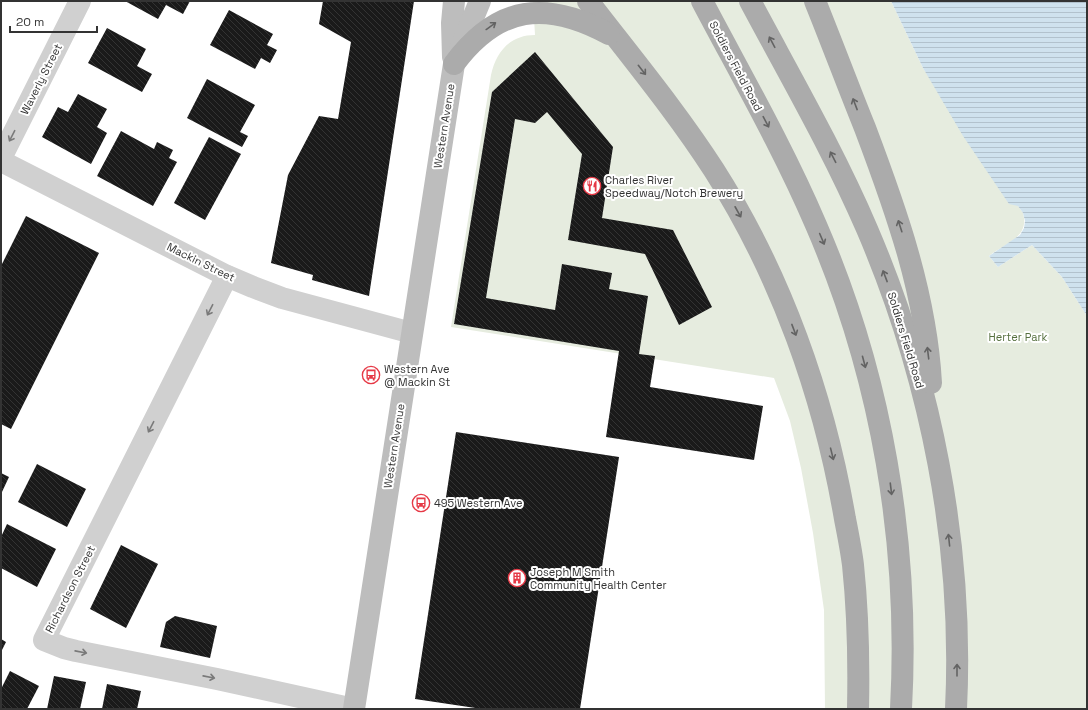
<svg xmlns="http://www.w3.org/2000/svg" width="1088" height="710" font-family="'Space Grotesk',sans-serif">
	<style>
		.park { fill: #e6ecdf }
		.water { fill: url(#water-rules) }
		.building { fill: url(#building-back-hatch) }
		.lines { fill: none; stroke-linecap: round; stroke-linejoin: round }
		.minor { stroke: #d0d0d0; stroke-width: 22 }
		.secondary { stroke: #bdbdbd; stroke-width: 22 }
		.primary { stroke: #ababab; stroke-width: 22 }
		.oneway { stroke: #636363 }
		.oneway2 { stroke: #7a7a7a }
		.labels { text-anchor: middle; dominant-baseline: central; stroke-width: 4; stroke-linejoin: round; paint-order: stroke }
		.street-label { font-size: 11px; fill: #333; stroke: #fff }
		.poi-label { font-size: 11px; fill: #333; stroke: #fff; text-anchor: start }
		.park-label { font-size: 11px; fill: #56703f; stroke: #fff }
	</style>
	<defs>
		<pattern id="water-rules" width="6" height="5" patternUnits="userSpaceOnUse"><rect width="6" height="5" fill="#cfe2ee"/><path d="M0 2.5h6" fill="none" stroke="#b2c2cd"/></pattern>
		<pattern id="building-back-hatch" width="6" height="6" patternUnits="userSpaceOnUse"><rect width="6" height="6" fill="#1a1a1a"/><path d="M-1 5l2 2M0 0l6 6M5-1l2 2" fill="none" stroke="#333"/></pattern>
	</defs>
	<rect width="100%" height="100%" fill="#fff"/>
	<path class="park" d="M 533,1 L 891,1 L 923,68 L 1023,213 C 1030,238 1005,243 989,256 L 998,267 L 1032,245 L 1062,277 L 1087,316 L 1087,709 L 825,709 L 824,610 L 813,533 L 801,468 L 790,421 L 774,378 L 451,327 L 491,75 C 496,52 510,35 535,35 Z"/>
	<polygon class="water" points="891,1 1087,1 1087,316 1062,277 1032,245 998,267 989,256 1020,235 1024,228 1025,221 1023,213 1018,206 1009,204 963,136 923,68"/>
	<g class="building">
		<polygon points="125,1 190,1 183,14 166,5 158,19"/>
		<polygon points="323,1 414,1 369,296 312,280 313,275 271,263 288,175 319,116 338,119 351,42 319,24"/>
		<polygon points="229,10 273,34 267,45 277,50 270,63 261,58 255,69 210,45"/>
		<polygon points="107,28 146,49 137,66 152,74 142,92 88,63"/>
		<polygon points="535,52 613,147 602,218 673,230 712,307 679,325 645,254 568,240 582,154 547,112 535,123 515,119 486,298 555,310 562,264 612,273 609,289 648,296 639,354 655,356 650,387 763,406 754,460 606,437 619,351 454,324 492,92"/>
		<polygon points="207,79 255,105 240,132 248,136 242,147 187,118"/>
		<polygon points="78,94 107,109 97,127 107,133 91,164 42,137 58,107 68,112"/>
		<polygon points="121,131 154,149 157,142 173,150 169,158 177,162 153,206 97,176"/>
		<polygon points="209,137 241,154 205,220 174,203"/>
		<polygon points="26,216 99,253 11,429 1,424 1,266"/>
		<polygon points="456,432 619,457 580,709 482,709 415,699"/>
		<polygon points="37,464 86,489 67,527 18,502"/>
		<polygon points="1,473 9,477 1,494"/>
		<polygon points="7,524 56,549 37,587 1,568 1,537"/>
		<polygon points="121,545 158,564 126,628 90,609"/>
		<polygon points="175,616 217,626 210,658 160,647 166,622"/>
		<polygon points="1,639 6,642 1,652"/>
		<polygon points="10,671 39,686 27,709 1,709 1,689"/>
		<polygon points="54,676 86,682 80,709 47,709"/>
		<polygon points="107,684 141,691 137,709 102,709"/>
	</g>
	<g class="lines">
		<g class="minor">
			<polyline points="1,158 80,1"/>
			<polyline points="1,161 227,276 253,287 282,298 412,333"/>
			<polyline points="227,276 44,640 64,648 76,651 217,679 354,709"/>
		</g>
		<g class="secondary">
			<polyline points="453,57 452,23 454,1"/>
			<polyline points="354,709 454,64 480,1"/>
		</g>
		<g class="primary">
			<path d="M 588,1 C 631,57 676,111 714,170 C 781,275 824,396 845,519 C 848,534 851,549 853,565 C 858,613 859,661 858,709"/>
			<path d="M 702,1 C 741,75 783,148 816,225 C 882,377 910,544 901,709"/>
			<path d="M 750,1 C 790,76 833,150 867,229 C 931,378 964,546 956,709"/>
			<path d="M 815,1 C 832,43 848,86 865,128 C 896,210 926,294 931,383"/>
			<path d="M 454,64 C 498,5 546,0 609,34"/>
		</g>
	</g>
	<defs><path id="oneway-shaft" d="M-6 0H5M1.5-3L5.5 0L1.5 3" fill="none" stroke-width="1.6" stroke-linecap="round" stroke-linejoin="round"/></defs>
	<g class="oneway">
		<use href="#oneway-shaft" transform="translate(491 26) rotate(-36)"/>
		<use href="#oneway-shaft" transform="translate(772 42) rotate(-118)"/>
		<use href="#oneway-shaft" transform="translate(642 70) rotate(52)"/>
		<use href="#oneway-shaft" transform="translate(855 104) rotate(-111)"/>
		<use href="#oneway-shaft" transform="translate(766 122) rotate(62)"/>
		<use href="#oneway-shaft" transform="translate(833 157) rotate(-117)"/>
		<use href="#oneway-shaft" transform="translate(738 212) rotate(61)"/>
		<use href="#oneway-shaft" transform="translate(900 226) rotate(-108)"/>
		<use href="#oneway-shaft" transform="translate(822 239) rotate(67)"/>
		<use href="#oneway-shaft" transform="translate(885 276) rotate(-111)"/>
		<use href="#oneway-shaft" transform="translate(794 330) rotate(69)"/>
		<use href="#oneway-shaft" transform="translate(928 353) rotate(-97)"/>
		<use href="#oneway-shaft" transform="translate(864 362) rotate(75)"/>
		<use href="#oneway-shaft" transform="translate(832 454) rotate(76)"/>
		<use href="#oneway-shaft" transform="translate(891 489) rotate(83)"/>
		<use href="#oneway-shaft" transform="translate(949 540) rotate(-96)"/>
		<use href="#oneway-shaft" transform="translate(957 670) rotate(-90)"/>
	</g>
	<g class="oneway2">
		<use href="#oneway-shaft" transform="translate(12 136) rotate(117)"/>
		<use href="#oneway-shaft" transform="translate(210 310) rotate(117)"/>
		<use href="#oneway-shaft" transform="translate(151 427) rotate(117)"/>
		<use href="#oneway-shaft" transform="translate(81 652) rotate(11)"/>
		<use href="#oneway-shaft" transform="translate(209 677) rotate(11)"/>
	</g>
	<defs>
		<symbol id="restaurant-ring" viewBox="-11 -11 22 22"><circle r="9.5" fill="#fff" stroke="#e63946" stroke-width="1.5"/><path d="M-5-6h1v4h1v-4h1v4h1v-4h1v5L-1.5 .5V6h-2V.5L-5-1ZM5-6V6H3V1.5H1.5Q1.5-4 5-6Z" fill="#e63946"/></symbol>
		<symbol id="bus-ring" viewBox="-11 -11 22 22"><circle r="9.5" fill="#fff" stroke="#e63946" stroke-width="1.5"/><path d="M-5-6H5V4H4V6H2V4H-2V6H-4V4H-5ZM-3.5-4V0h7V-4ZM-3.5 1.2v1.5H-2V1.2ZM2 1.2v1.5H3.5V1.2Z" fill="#e63946"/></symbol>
		<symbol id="building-ring" viewBox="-11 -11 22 22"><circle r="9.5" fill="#fff" stroke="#e63946" stroke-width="1.5"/><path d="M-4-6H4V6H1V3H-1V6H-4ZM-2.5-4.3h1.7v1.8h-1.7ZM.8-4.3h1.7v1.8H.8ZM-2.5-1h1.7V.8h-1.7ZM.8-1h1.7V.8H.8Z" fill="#e63946"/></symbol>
	</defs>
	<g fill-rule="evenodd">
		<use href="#restaurant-ring" x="582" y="176" width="20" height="20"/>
		<use href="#bus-ring" x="361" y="365" width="20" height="20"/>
		<use href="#bus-ring" x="411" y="493" width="20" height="20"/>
		<use href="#building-ring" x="507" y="568" width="20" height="20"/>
	</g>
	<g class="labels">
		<g class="street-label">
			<text transform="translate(736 66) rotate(62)">Soldiers Field Road</text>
			<text transform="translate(41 79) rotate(-63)">Waverly Street</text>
			<text transform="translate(444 126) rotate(-81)">Western Avenue</text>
			<text transform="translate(201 262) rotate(26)">Mackin Street</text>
			<text transform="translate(906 340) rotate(73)">Soldiers Field Road</text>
			<text transform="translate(394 446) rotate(-81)">Western Avenue</text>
			<text transform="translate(70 589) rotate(-63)">Richardson Street</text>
		</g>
		<g class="poi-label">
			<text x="605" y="180">Charles River<tspan x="605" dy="13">Speedway/Notch Brewery</tspan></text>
			<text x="384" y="369">Western Ave<tspan x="384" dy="13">@ Mackin St</tspan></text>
			<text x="434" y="503">495 Western Ave</text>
			<text x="530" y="572">Joseph M Smith<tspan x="530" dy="13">Community Health Center</tspan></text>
		</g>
		<g class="park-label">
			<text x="1018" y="337">Herter Park</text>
		</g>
	</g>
	<rect width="1088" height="710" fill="none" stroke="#333333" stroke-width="4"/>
	<path d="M10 26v6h87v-6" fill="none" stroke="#333333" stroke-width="2"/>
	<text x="16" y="26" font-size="12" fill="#333333" stroke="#ffffff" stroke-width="3" paint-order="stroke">20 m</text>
</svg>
